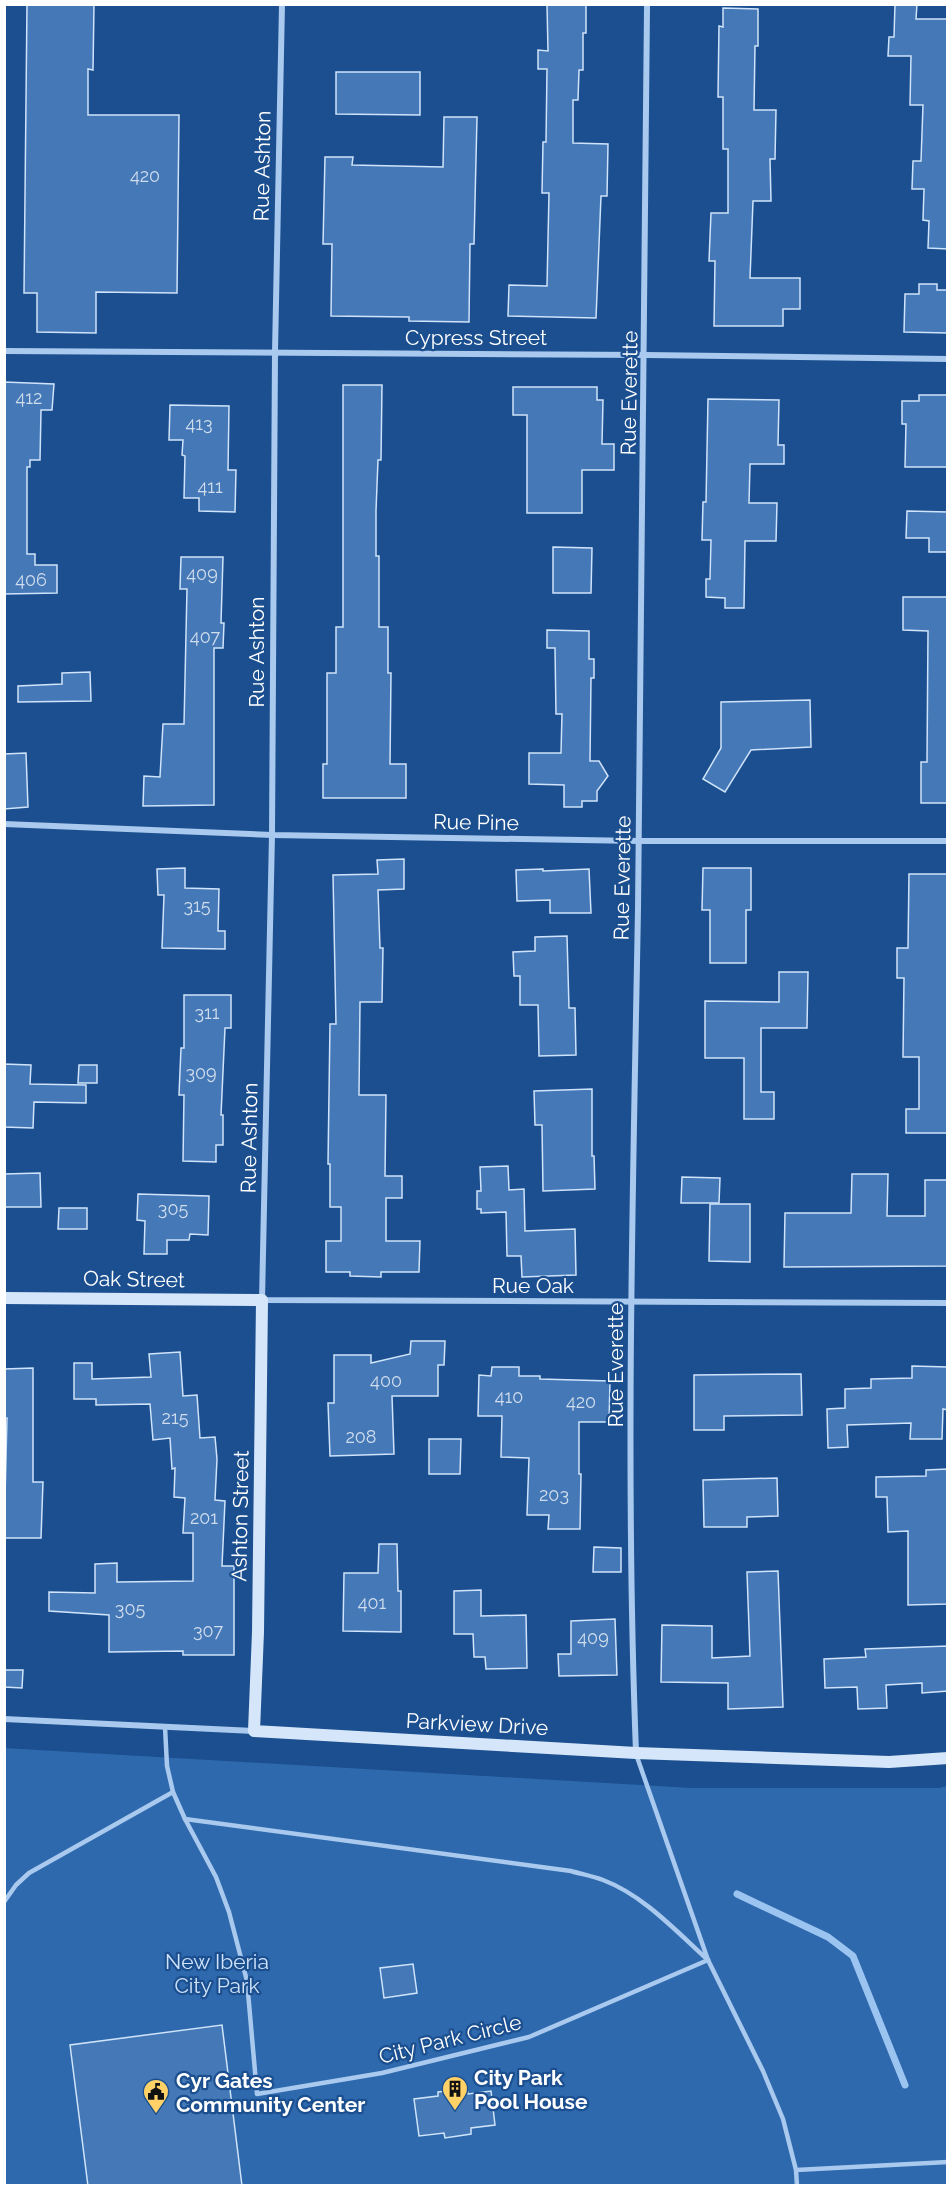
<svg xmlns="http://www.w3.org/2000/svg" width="952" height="2190" font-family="Raleway,sans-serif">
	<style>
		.green { fill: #2e69ad }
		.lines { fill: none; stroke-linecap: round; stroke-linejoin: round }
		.stream { stroke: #9cc4f0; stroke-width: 7 }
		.building { fill: #4478b7; stroke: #cfe3fa; stroke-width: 1.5 }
		.lane { stroke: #a9c9ee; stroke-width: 4.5 }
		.street { stroke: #a9c9ee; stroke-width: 6 }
		.secondary { stroke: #d6e6fa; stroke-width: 12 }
		.labels { text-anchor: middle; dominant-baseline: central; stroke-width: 4.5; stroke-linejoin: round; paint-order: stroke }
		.number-label { font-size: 18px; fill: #d0dded }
		.street-label { font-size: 21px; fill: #fff; stroke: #1b4f8f }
		.park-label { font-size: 21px; fill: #cfe3fa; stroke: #1b4f8f }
		.poi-label { font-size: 21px; font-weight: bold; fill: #fff; stroke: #1b4f8f; text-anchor: start }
	</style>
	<rect width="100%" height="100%" fill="#1b4f8f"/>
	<polygon class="green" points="4,1748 692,1788 939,1788 947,1786 947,2185 5,2185"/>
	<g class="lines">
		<polyline class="stream" points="737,1894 828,1937 853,1956 905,2085"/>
	</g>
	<g class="building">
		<polygon points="27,4 94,4 93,70 88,69 88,115 179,115 177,293 96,292 96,333 37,332 37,293 24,293"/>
		<polygon points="547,4 586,4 586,33 583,33 583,70 579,70 578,100 573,100 573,143 608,144 607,196 601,196 596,318 508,316 509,285 547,286 549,193 542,193 543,142 546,142 547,69 538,69 538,50 548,51"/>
		<polygon points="895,4 917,4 916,19 948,19 948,249 928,248 929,221 923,220 924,189 912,189 913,161 921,161 923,105 910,105 911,56 888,56 889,37 894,37"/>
		<polygon points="723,8 758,9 758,46 755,46 754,110 776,110 775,159 770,159 771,201 753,201 750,278 800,278 800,309 783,309 783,326 714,326 715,261 709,261 711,213 728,213 728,149 723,149 723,97 718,97 719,26 723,27"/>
		<polygon points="336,72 420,72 420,115 336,114"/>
		<polygon points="444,117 477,117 474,244 470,244 469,322 409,321 409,317 331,316 332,244 323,244 325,157 353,157 352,165 443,167"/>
		<polygon points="919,284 937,284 937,290 948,290 948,333 904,332 905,294 919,294"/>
		<polygon points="4,382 54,384 52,410 41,410 40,460 30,460 30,467 27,467 27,554 35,554 35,565 57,565 57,593 4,594"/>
		<polygon points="343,385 382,385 381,460 378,460 376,511 376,556 379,556 379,627 388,627 388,673 391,673 390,764 406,764 406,798 323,798 323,764 327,764 327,673 336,673 336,627 343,627"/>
		<polygon points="513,387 597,387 597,400 603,400 602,444 614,444 614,470 582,470 582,513 527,513 527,415 513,415"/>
		<polygon points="919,395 948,395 948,467 905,467 906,424 902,424 902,401 919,401"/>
		<polygon points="708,399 779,400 778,445 784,445 784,464 750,464 749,503 777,503 776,541 745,541 744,608 725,608 725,598 706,597 706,579 710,579 711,540 702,540 703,502 706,502"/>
		<polygon points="170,405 229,406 228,470 236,470 235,512 199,511 199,498 184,498 185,456 182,455 183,440 169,440"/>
		<polygon points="907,511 948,512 948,552 929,552 929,538 906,538"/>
		<polygon points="553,547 592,548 591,593 553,593"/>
		<polygon points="181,557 223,557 221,623 224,623 223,648 214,648 214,805 143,806 144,776 160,777 163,724 184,724 187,589 180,589"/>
		<polygon points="903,597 948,597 948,803 921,803 921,762 927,762 928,631 903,630"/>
		<polygon points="547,630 589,631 589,659 594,659 594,678 591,678 590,761 599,761 608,776 597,791 597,801 582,801 582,807 564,807 564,785 529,784 529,753 561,753 562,714 556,714 555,648 547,648"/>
		<polygon points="90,672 91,701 18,702 18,686 62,684 62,673"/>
		<polygon points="810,700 811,747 751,750 725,792 703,779 721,748 721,702"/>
		<polygon points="26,753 28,807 4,809 4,754"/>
		<polygon points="404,859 404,889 378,890 380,948 383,948 382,1002 360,1002 359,1095 386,1095 385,1176 402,1176 402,1198 386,1198 386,1241 420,1241 419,1272 381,1272 381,1277 350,1276 350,1272 326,1272 326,1241 341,1241 341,1207 330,1207 330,1164 328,1164 330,1024 336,1024 333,875 378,874 377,860"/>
		<polygon points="185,868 185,888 219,889 218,931 225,931 225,949 162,948 164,895 158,895 157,869"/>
		<polygon points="703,868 751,868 751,910 746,910 746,963 710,963 710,910 702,910"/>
		<polygon points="543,869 543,871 589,869 591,913 550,913 550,900 517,901 516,870"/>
		<polygon points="909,874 948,874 948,1133 906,1133 906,1109 919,1109 919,1057 903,1057 904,978 897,978 897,948 908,948"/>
		<polygon points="567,936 569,1008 575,1008 576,1055 539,1056 538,1005 520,1005 520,976 514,976 513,952 535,951 535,937"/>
		<polygon points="779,972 808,972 807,1028 761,1028 761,1092 774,1092 774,1119 744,1119 744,1058 705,1058 705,1001 779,1002"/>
		<polygon points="184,995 231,995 231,1028 225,1028 221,1115 223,1115 223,1145 216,1145 216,1162 183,1161 184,1095 179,1095 181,1048 184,1048"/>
		<polygon points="4,1064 31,1065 30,1084 86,1085 86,1103 34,1102 33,1128 4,1127"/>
		<polygon points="79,1065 97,1065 97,1083 78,1083"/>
		<polygon points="592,1089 592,1156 594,1156 595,1189 543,1191 542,1125 535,1125 534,1091"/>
		<polygon points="508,1166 509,1190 524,1189 525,1231 575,1229 576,1275 522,1277 521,1256 507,1256 506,1212 481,1213 481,1209 477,1209 477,1191 481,1191 480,1167"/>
		<polygon points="40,1173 41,1207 4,1207 4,1174"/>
		<polygon points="852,1174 888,1174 887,1216 925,1216 925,1180 948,1180 948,1266 784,1267 785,1213 851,1213"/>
		<polygon points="682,1177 720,1178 719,1203 681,1203"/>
		<polygon points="138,1194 209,1196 208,1235 190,1234 189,1240 167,1240 167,1254 144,1254 145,1221 137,1220"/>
		<polygon points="710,1204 750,1204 750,1262 709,1261"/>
		<polygon points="59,1208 87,1208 87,1229 58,1229"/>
		<polygon points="411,1341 445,1341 444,1365 438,1365 438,1396 392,1396 394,1454 330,1456 328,1403 334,1403 334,1355 371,1355 371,1363 410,1354"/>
		<polygon points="180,1352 183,1396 197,1395 200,1438 215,1437 217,1459 215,1500 225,1501 222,1566 234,1566 234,1655 183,1655 183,1651 109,1652 109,1615 49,1611 49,1592 95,1593 95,1564 117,1563 117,1582 193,1581 193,1533 183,1533 185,1498 174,1497 175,1468 172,1469 170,1438 153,1440 150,1404 96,1405 96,1399 74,1399 74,1363 92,1363 92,1379 151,1377 149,1354"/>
		<polygon points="912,1366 948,1367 948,1410 943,1409 942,1439 910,1439 911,1423 847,1425 848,1447 828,1448 827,1409 845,1408 845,1389 871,1388 871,1379 912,1378"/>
		<polygon points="492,1367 519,1367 519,1376 540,1376 540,1379 610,1381 609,1422 579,1422 579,1474 581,1474 580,1529 548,1529 549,1515 527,1515 529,1458 501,1457 502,1416 478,1416 479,1375 491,1376"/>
		<polygon points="33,1368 33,1482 43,1482 41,1538 4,1538 7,1418 4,1418 4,1369"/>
		<polygon points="801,1374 802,1415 724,1416 724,1430 694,1430 694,1375"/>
		<polygon points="429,1439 461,1439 460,1474 429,1474"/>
		<polygon points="948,1469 948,1604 908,1605 908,1531 888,1532 887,1497 876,1497 876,1477 926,1476 926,1470"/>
		<polygon points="777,1478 778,1516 747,1517 747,1527 704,1527 703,1480"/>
		<polygon points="379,1544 397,1544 398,1591 401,1591 401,1632 343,1631 344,1573 378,1573"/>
		<polygon points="594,1547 621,1548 621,1572 593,1572"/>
		<polygon points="778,1571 783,1707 728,1709 728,1683 661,1682 662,1625 712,1626 712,1658 750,1656 747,1572"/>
		<polygon points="481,1590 481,1616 526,1615 527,1668 486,1669 485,1657 474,1657 473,1634 454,1634 454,1591"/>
		<polygon points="615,1619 617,1675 559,1676 558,1654 571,1654 571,1621"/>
		<polygon points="948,1646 948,1691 922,1693 922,1683 886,1685 887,1708 858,1709 857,1687 825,1688 824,1659 866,1657 865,1649"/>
		<polygon points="4,1670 23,1670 22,1688 4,1687"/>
		<polygon points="413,1964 417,1993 384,1998 380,1968"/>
		<polygon points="222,2025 242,2186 88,2186 70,2045"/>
		<polygon points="467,2089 468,2094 491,2091 495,2125 471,2128 471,2134 445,2138 444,2133 419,2136 414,2099 438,2096 438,2092"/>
	</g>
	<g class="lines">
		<g class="lane">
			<polyline points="165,1727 167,1766 173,1792 185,1819 216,1877 229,1912 247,1981 257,2094 382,2073 529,2037 708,1960"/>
			<polyline points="636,1754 708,1960 763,2071 783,2119 796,2170 797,2186"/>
			<path d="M 185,1819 L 571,1871 C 581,1874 592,1876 603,1880 C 643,1895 676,1931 708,1960"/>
			<polyline points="4,1902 16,1885 29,1873 173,1792"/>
			<polyline points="796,2170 948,2162"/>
		</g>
		<g class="street">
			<polyline points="282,4 275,352 272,835 262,1300 948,1303"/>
			<polyline points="4,351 646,355 948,359"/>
			<polyline points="4,824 272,835 639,841 948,841"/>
			<polyline points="4,1719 254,1731"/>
			<path d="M 636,1752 C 625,1472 633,1190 638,909 C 643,608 646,306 647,4"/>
		</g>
		<polyline class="secondary" points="4,1298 262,1300 258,1632 254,1731 636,1753 889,1762 948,1758"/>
	</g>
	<defs>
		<symbol id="building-pin" viewBox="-11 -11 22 30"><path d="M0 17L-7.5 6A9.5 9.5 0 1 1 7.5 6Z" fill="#ffd166" stroke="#1b4f8f"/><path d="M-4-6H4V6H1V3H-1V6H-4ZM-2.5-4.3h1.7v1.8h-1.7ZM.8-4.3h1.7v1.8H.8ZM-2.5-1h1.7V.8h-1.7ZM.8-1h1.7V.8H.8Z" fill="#111"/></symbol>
		<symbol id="civic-pin" viewBox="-11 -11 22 30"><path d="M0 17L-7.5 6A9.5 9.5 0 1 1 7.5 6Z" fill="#ffd166" stroke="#1b4f8f"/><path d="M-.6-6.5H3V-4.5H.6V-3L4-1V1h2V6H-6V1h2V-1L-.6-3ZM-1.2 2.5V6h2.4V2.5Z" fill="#111"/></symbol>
	</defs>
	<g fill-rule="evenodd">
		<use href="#building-pin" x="440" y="2074" width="30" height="40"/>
		<use href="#civic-pin" x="141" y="2077" width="30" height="40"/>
	</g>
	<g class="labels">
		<g class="number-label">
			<text x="145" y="175">420</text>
			<text x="29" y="397">412</text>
			<text x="199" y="423">413</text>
			<text x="210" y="486">411</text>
			<text x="202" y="573">409</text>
			<text x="31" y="579">406</text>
			<text x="205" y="636">407</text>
			<text x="197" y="905">315</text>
			<text x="207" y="1012">311</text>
			<text x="201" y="1072">309</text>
			<text x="173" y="1208">305</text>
			<text x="386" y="1380">400</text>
			<text x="509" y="1396">410</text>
			<text x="581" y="1401">420</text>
			<text x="175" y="1417">215</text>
			<text x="361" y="1436">208</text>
			<text x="554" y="1494">203</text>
			<text x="204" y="1517">201</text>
			<text x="372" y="1602">401</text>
			<text x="130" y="1608">305</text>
			<text x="208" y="1630">307</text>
			<text x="593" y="1637">409</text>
		</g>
		<g class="street-label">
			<text transform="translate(262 166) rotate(-89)">Rue Ashton</text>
			<text x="476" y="337">Cypress Street</text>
			<text transform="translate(629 393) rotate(-89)">Rue Everette</text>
			<text transform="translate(256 652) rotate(-90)">Rue Ashton</text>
			<text transform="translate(476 822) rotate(1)">Rue Pine</text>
			<text transform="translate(622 878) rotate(-89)">Rue Everette</text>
			<text transform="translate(249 1138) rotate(-89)">Rue Ashton</text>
			<text transform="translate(134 1279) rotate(1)">Oak Street</text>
			<text x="533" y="1285">Rue Oak</text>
			<text transform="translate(615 1365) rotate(-90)">Rue Everette</text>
			<text transform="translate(240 1516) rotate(-89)">Ashton Street</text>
			<text transform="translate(477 1724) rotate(3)">Parkview Drive</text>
			<text transform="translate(450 2039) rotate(-14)">City Park Circle</text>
		</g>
		<g class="park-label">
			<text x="217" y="1961">New Iberia<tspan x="217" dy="24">City Park</tspan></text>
		</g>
		<g class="poi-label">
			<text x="474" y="2077">City Park<tspan x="474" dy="24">Pool House</tspan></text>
			<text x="176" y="2080">Cyr Gates<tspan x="176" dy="24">Community Center</tspan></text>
		</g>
	</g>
	<rect width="952" height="2190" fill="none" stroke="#ffffff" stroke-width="12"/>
</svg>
